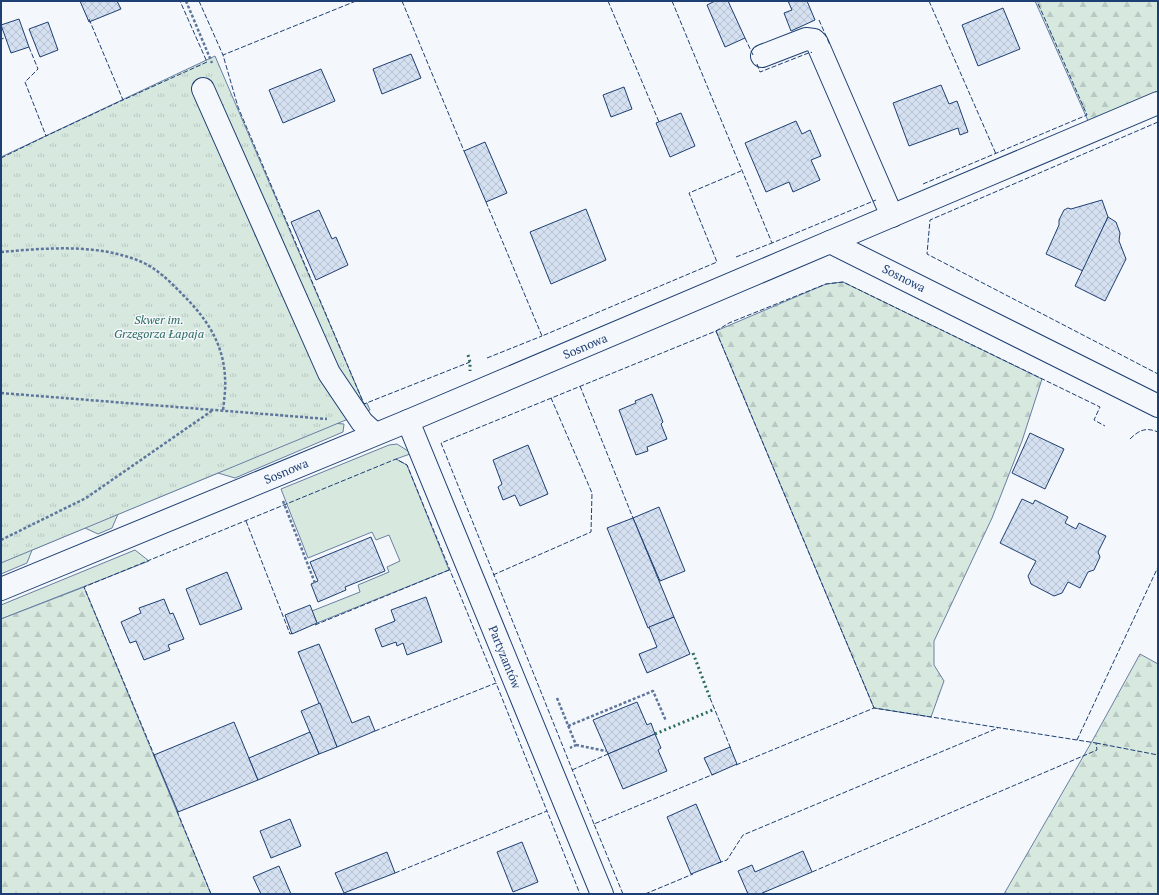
<svg xmlns="http://www.w3.org/2000/svg" width="1159" height="895" font-family="'PT Serif',serif">
	<style>
		.green { fill: #d7e8df; stroke: #687fa3 }
		.forest { fill: url(#forest-firs); stroke: #687fa3 }
		.park { fill: url(#park-tufts); stroke: #687fa3 }
		.building { fill: url(#building-cross-hatch); stroke: #1d3f73 }
		.lines { fill: none; stroke-linecap: round; stroke-linejoin: round }
		.minor-casing { stroke: #1d3f73; stroke-width: 24 }
		.path { stroke: #5e769c; stroke-width: 2.5; stroke-dasharray: 3 2; stroke-linecap: butt }
		.minor { stroke: #f4f7fb; stroke-width: 22 }
		.hedge { stroke: #2c6c60; stroke-width: 3; stroke-dasharray: 2 3; stroke-linecap: butt }
		.fence { stroke: #1d3f73; stroke-width: 1; stroke-dasharray: 5 2; stroke-linecap: butt }
		.labels { text-anchor: middle; dominant-baseline: central; stroke-width: 3; stroke-linejoin: round; paint-order: stroke }
		.street-label { font-size: 12px; fill: #1d3f73; stroke: #f4f7fb }
		.park-label { font-size: 12px; font-style: italic; fill: #2c6c60; stroke: #f4f7fb }
	</style>
	<defs>
		<pattern id="forest-firs" width="22" height="20" patternUnits="userSpaceOnUse"><rect width="22" height="20" fill="#d7e8df"/><path d="M5 1l3.5 6h-7zM16 11l3.5 6h-7z" fill="#b8c8c3"/></pattern>
		<pattern id="park-tufts" width="24" height="20" patternUnits="userSpaceOnUse"><rect width="24" height="20" fill="#d7e8df"/><path d="M3 7l-1-3M5 7V3M7 7l1-3M15 17l-1-3M17 17v-4M19 17l1-3" fill="none" stroke="#b8c8c3"/></pattern>
		<pattern id="building-cross-hatch" width="8" height="8" patternUnits="userSpaceOnUse"><rect width="8" height="8" fill="#d5e0f0"/><path d="M0 0l8 8M0 8l8-8" fill="none" stroke="#b6c1d1"/></pattern>
	</defs>
	<rect width="100%" height="100%" fill="#f4f7fb"/>
	<g class="green">
		<polygon points="216,414 344,424 343,432 235,478 218,473 118,514 112,528 98,534 85,528 32,550 27,563 1,574 1,544"/>
		<polygon points="397,444 408,451 410,454 396,459 407,465 449,570 317,623 312,611 360,592 358,585 389,572 387,567 400,561 389,535 376,540 372,532 308,558 281,489 389,445"/>
		<polygon points="135,550 149,561 1,619 1,605"/>
	</g>
	<g class="forest">
		<polygon points="1035,1 1158,1 1158,105 1093,132"/>
		<polygon points="843,282 1042,379 1022,441 992,518 934,641 934,665 944,681 931,717 874,708 716,331 826,284"/>
		<polygon points="84,587 211,894 1,894 1,619"/>
		<polygon points="1140,654 1158,664 1158,894 1004,894 1095,736"/>
	</g>
	<polygon class="park" points="215,56 364,404 367,403 370,410 1,563 1,157"/>
	<g class="building">
		<polygon points="80,1 117,1 121,9 89,22"/>
		<polygon points="715,1 728,1 745,38 725,47 707,5"/>
		<polygon points="788,1 807,1 815,20 791,31 784,13 792,10"/>
		<polygon points="1003,8 1020,49 978,66 962,25"/>
		<polygon points="19,19 29,47 11,53 1,25"/>
		<polygon points="48,22 58,50 40,57 29,29"/>
		<polygon points="411,54 421,78 382,94 373,69"/>
		<polygon points="321,69 335,101 283,123 269,90"/>
		<polygon points="941,85 949,104 957,101 968,132 960,135 958,128 909,146 893,103"/>
		<polygon points="624,87 632,109 611,117 603,95"/>
		<polygon points="681,113 695,146 670,157 656,123"/>
		<polygon points="796,121 802,134 810,130 821,156 811,160 820,180 793,192 789,182 766,192 745,143"/>
		<polygon points="485,142 507,193 486,202 464,151"/>
		<polygon points="1102,200 1108,217 1083,271 1046,254 1059,225 1059,220 1064,210 1068,208 1071,209"/>
		<polygon points="586,209 606,260 551,284 530,232"/>
		<polygon points="319,210 332,239 336,237 348,265 316,280 291,222"/>
		<polygon points="1108,217 1116,222 1120,233 1119,241 1126,259 1105,301 1075,286"/>
		<polygon points="652,394 663,422 661,424 667,439 647,447 648,451 636,455 619,410 636,403 635,401"/>
		<polygon points="1030,433 1064,449 1045,489 1012,473"/>
		<polygon points="528,445 548,494 520,506 515,495 503,500 498,487 502,484 493,460"/>
		<polygon points="1022,499 1033,504 1035,500 1068,517 1065,523 1076,529 1079,523 1106,536 1098,552 1100,557 1094,570 1088,572 1080,588 1068,582 1062,593 1054,596 1031,584 1028,576 1036,561 1000,543"/>
		<polygon points="659,507 685,571 660,581 633,518"/>
		<polygon points="633,518 674,617 648,628 607,528"/>
		<polygon points="371,537 385,571 345,587 346,590 318,602 311,584 318,581 310,562"/>
		<polygon points="227,572 242,609 200,625 186,589"/>
		<polygon points="426,597 442,642 407,655 403,643 397,646 396,642 382,647 375,629 395,621 391,610"/>
		<polygon points="164,599 170,614 173,613 184,639 168,645 170,650 144,660 136,641 130,643 121,622 141,613 139,608"/>
		<polygon points="310,605 317,623 292,634 285,615"/>
		<polygon points="674,617 690,654 647,673 639,654 657,647 649,627"/>
		<polygon points="319,644 352,723 369,716 375,731 337,747 298,652"/>
		<polygon points="637,702 647,725 651,723 655,734 608,754 593,720"/>
		<polygon points="320,703 337,747 319,754 301,711"/>
		<polygon points="234,722 258,780 178,812 154,755"/>
		<polygon points="310,732 319,754 258,780 249,758"/>
		<polygon points="655,734 661,748 658,750 667,771 623,789 608,754"/>
		<polygon points="730,747 737,764 712,775 704,758"/>
		<polygon points="696,804 721,862 691,874 667,817"/>
		<polygon points="290,819 301,846 271,858 260,831"/>
		<polygon points="522,842 538,882 513,892 497,852"/>
		<polygon points="803,851 812,872 760,894 748,894 738,871 752,865 755,872"/>
		<polygon points="387,852 395,873 344,893 335,873"/>
		<polygon points="279,866 291,894 261,894 253,877"/>
	</g>
	<g class="lines">
		<defs>
			<g id="minor">
				<polyline points="762,56 806,39 814,40 817,43 892,216"/>
				<polyline points="203,89 329,373 362,422 375,434"/>
				<polyline points="830,242 1158,103"/>
				<polyline points="408,421 602,894"/>
				<polyline points="1,589 408,421 830,242 1158,406"/>
			</g>
		</defs>
		<use href="#minor" class="minor-casing"/>
		<g class="path">
			<polyline points="186,1 212,63"/>
			<path d="M 1,252 C 48,248 100,243 144,263 C 162,272 175,287 188,300 C 209,322 224,347 225,378 C 226,388 224,400 223,411"/>
			<polyline points="1,393 327,419"/>
			<polyline points="283,501 315,583"/>
			<polyline points="1,540 86,498 213,410"/>
			<polyline points="557,698 576,745 570,748"/>
			<polyline points="568,726 653,691 666,721"/>
			<polyline points="576,745 606,751"/>
		</g>
		<use href="#minor" class="minor"/>
		<g class="hedge">
			<polyline points="468,355 470,362 470,371"/>
			<polyline points="693,653 710,698"/>
			<polyline points="655,734 715,709"/>
		</g>
		<g class="fence">
			<polyline points="199,1 223,55"/>
			<polyline points="356,1 223,55 238,107 364,404 470,362"/>
			<polyline points="402,1 464,151"/>
			<polyline points="608,1 659,122"/>
			<polyline points="672,1 772,243 876,200"/>
			<polyline points="929,1 996,154"/>
			<polyline points="89,19 123,100 207,62 180,1"/>
			<polyline points="819,20 830,45"/>
			<polyline points="1,36 2,39 6,37"/>
			<polyline points="745,38 753,55"/>
			<polyline points="29,47 38,69 25,82 46,136 123,100"/>
			<polyline points="757,64 760,72 811,52 812,53"/>
			<polyline points="1158,122 930,220 927,254 1158,374"/>
			<polyline points="1,158 46,136"/>
			<polyline points="923,184 1087,115 1037,1"/>
			<polyline points="486,202 542,336 717,262 689,193 741,171"/>
			<polyline points="736,257 772,243"/>
			<polyline points="716,331 874,708"/>
			<polyline points="487,358 542,336"/>
			<polyline points="580,386 633,518"/>
			<path d="M 1130,439 C 1139,430 1146,427 1158,432"/>
			<polyline points="246,521 290,634 294,633"/>
			<polyline points="493,575 591,532 592,493 551,398"/>
			<polyline points="315,625 449,570"/>
			<polyline points="710,698 731,749"/>
			<polyline points="375,731 496,683 547,811"/>
			<polyline points="1077,740 1158,567"/>
			<polyline points="1096,743 1158,755"/>
			<polyline points="155,757 84,587 396,459 407,465 496,683"/>
			<polyline points="736,765 874,708 1096,743 1097,750 812,872"/>
			<polyline points="572,770 608,754"/>
			<polyline points="177,811 211,894"/>
			<polyline points="594,824 441,443 716,331 729,323 826,284 843,282 1100,407 1094,420 1105,426"/>
			<polyline points="718,863 727,860 743,835 998,728"/>
			<polyline points="395,873 547,811 580,894"/>
			<polyline points="623,894 594,824 714,774"/>
			<polyline points="645,894 693,874"/>
		</g>
	</g>
	<g class="labels">
		<g class="street-label">
			<text transform="translate(904 278) rotate(27)">Sosnowa</text>
			<text transform="translate(585 346) rotate(-23)">Sosnowa</text>
			<text transform="translate(286 471) rotate(-23)">Sosnowa</text>
			<text transform="translate(505 657) rotate(68)">Partyzantów</text>
		</g>
		<g class="park-label">
			<text x="159" y="319">Skwer im.<tspan x="159" dy="14">Grzegorza Łapaja</tspan></text>
		</g>
	</g>
	<rect width="1159" height="895" fill="none" stroke="#1d3f73" stroke-width="4"/>
</svg>
